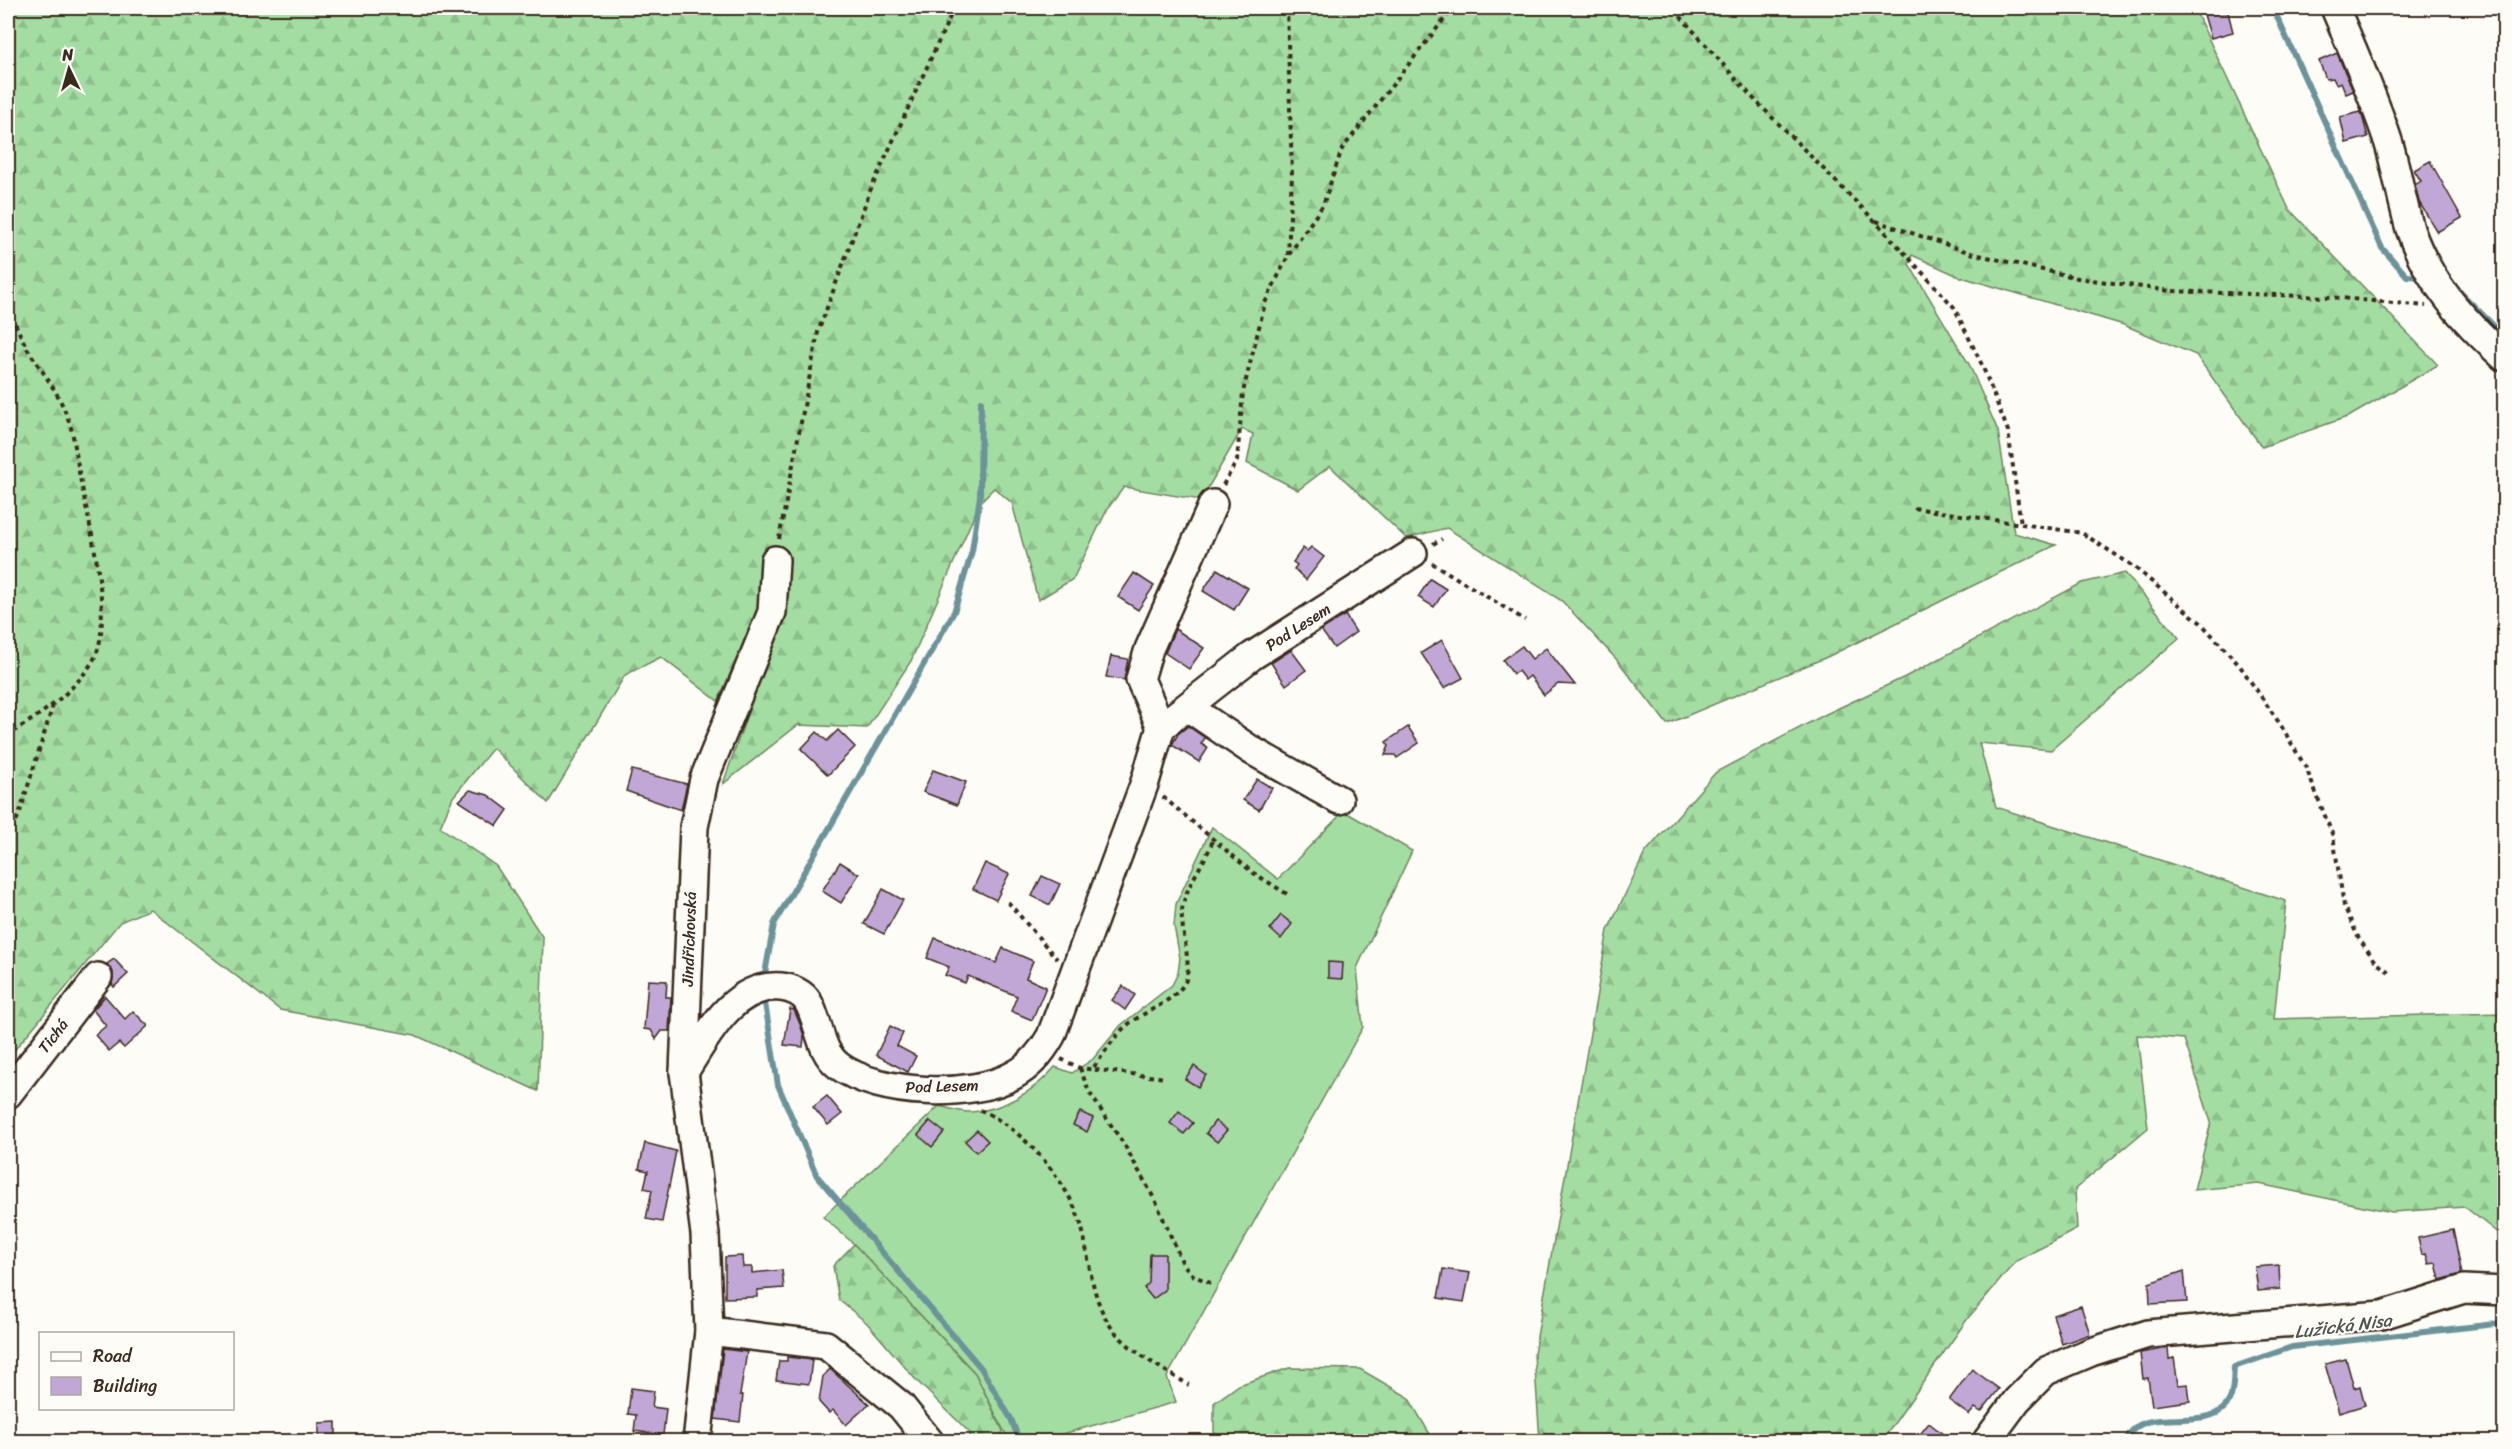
<svg xmlns="http://www.w3.org/2000/svg" width="2512" height="1449" font-family="Sriracha,sans-serif">
	<style>
		.forest { fill: url(#forest-firs); stroke: #6f8460; stroke-width: 1.5 }
		.garden { fill: #a3dda2; stroke: #6f8460; stroke-width: 1.5 }
		.lines { fill: none; stroke-linecap: round; stroke-linejoin: round }
		.stream { stroke: #6c939a; stroke-width: 6 }
		.building { fill: #c1a7d5; stroke: #3b2a1e; stroke-width: 1.5 }
		.minor-casing { stroke: #3b2a1e; stroke-width: 32 }
		.path { stroke: #3b2a1e; stroke-width: 4; stroke-dasharray: 4.5 4.5; stroke-linecap: butt }
		.minor { stroke: #fdfcf7; stroke-width: 27 }
		.labels { text-anchor: middle; dominant-baseline: central; stroke-width: 4.5; stroke-linejoin: round; paint-order: stroke }
		.street-label { font-size: 16px; fill: #3b2a1e; stroke: #fdfcf7 }
		.water-label { font-size: 18px; font-style: italic; fill: #4f5652; stroke: #fdfcf7 }
	</style>
	<defs>
		<pattern id="forest-firs" width="22" height="20" patternUnits="userSpaceOnUse" patternTransform="scale(1.5)"><rect width="22" height="20" fill="#a3dda2"/><path d="M5 1l3.5 6h-7zM16 11l3.5 6h-7z" fill="#8dbe8b"/></pattern>
	</defs>
	<rect width="100%" height="100%" fill="#fdfcf7"/>
	<filter id="ink" filterUnits="userSpaceOnUse"><feTurbulence type="fractalNoise" baseFrequency=".0167" numOctaves="2"/><feDisplacementMap in="SourceGraphic" scale="12" xChannelSelector="R" yChannelSelector="G"/><feConvolveMatrix kernelMatrix="1 2 1 2 8 2 1 2 1" color-interpolation-filters="sRGB"/></filter>
	<g filter="url(#ink)">
		<g class="forest">
			<polygon points="8,8 2194,8 2289,209 2438,365 2350,416 2262,447 2196,355 2124,325 1958,276 1912,255 1909,264 1969,364 1998,431 2014,533 2056,545 1827,657 1667,724 1618,661 1562,601 1447,528 1406,538 1330,466 1298,490 1247,463 1253,434 1242,429 1201,500 1124,487 1108,508 1073,579 1038,600 1012,503 994,488 980,502 911,661 867,728 798,725 723,784 786,602 761,604 718,701 661,657 625,675 548,803 493,748 453,797 440,827 496,866 543,938 538,1091 415,1035 280,1010 150,909 120,922 8,1058"/>
			<polygon points="2125,573 2179,638 2051,750 1979,743 1996,807 2286,901 2274,1019 2504,1013 2504,1238 2465,1207 2392,1212 2259,1184 2194,1190 2211,1122 2184,1039 2137,1035 2148,1128 2075,1189 2077,1229 2016,1261 1968,1318 1882,1441 1540,1441 1534,1354 1608,930 1645,853 1716,772 1826,714 1905,677 2082,583"/>
			<polygon points="854,1244 975,1373 1003,1431 1000,1441 971,1441 970,1433 916,1380 867,1323 839,1300 833,1266"/>
			<polygon points="1289,1368 1360,1369 1408,1397 1434,1441 1214,1441 1214,1403 1239,1385"/>
		</g>
		<path class="garden" d="M 1344,811 L 1412,851 L 1357,968 L 1363,1027 L 1167,1377 L 1176,1402 L 1038,1441 L 1009,1441 L 975,1373 L 854,1244 L 823,1217 L 939,1106 C 948,1108 961,1113 971,1112 C 1003,1110 1035,1091 1055,1067 L 1072,1073 L 1093,1059 L 1121,1025 L 1172,985 L 1178,973 L 1180,958 L 1174,926 L 1176,904 L 1212,827 L 1278,879 Z"/>
		<g class="lines">
			<g class="stream">
				<polyline points="2273,8 2382,248 2407,276 2423,277"/>
				<polyline points="2448,280 2504,336"/>
				<polyline points="764,979 774,924 954,612 972,551 980,496 981,401"/>
				<polyline points="764,997 778,1085 817,1176 981,1368 1011,1419 1020,1442"/>
				<path d="M 2125,1442 C 2127,1438 2130,1432 2133,1430 C 2155,1407 2215,1434 2230,1399 C 2234,1390 2233,1376 2234,1367 L 2292,1347 L 2504,1323"/>
			</g>
		</g>
		<g class="building">
			<polygon points="2202,8 2227,8 2233,32 2211,38"/>
			<polygon points="2337,53 2353,91 2346,94 2341,82 2336,84 2333,78 2326,79 2319,61"/>
			<polygon points="2361,112 2368,137 2346,143 2340,117"/>
			<polygon points="2430,161 2462,218 2437,232 2419,202 2415,185 2421,181 2414,170"/>
			<polygon points="1311,547 1324,557 1306,580 1294,569 1297,565 1293,562 1303,548 1307,551"/>
			<polygon points="1217,569 1248,588 1234,610 1203,591"/>
			<polygon points="1134,573 1154,586 1138,610 1118,597"/>
			<polygon points="1430,579 1446,589 1434,607 1418,597"/>
			<polygon points="1345,615 1356,632 1334,648 1321,630"/>
			<polygon points="1175,629 1204,648 1189,669 1165,653"/>
			<polygon points="1442,640 1463,678 1444,688 1421,653"/>
			<polygon points="1522,646 1532,659 1546,648 1575,685 1558,684 1544,695 1530,676 1525,680 1518,671 1513,674 1503,660"/>
			<polygon points="1291,650 1306,670 1286,685 1271,663"/>
			<polygon points="1111,656 1128,659 1124,680 1106,677"/>
			<polygon points="1188,726 1205,738 1201,744 1208,748 1199,762 1172,745 1178,734"/>
			<polygon points="1408,727 1419,743 1397,758 1395,755 1385,755 1389,746 1386,742"/>
			<polygon points="838,730 855,747 828,775 801,749 817,732 827,741"/>
			<polygon points="632,770 687,784 681,810 626,791"/>
			<polygon points="933,770 966,782 957,805 923,792"/>
			<polygon points="1257,779 1272,788 1259,810 1243,800"/>
			<polygon points="470,790 488,795 508,810 497,826 459,801"/>
			<polygon points="840,862 859,874 841,903 822,891"/>
			<polygon points="985,863 1009,874 996,900 973,889"/>
			<polygon points="1042,876 1060,884 1050,905 1032,896"/>
			<polygon points="883,889 903,900 884,934 864,924"/>
			<polygon points="1281,915 1292,924 1281,939 1270,929"/>
			<polygon points="935,938 996,963 1003,948 1033,961 1026,978 1046,987 1032,1020 1011,1011 1017,996 968,976 965,983 945,975 949,967 927,958"/>
			<polygon points="114,959 128,974 114,987 112,984 113,972 107,964"/>
			<polygon points="1328,962 1343,963 1342,979 1328,978"/>
			<polygon points="648,980 667,981 666,997 671,997 669,1031 662,1031 656,1039 651,1030 644,1029"/>
			<polygon points="1123,986 1135,995 1125,1010 1112,1000"/>
			<polygon points="105,996 125,1019 133,1011 148,1026 124,1048 119,1043 109,1051 95,1035 106,1026 93,1010"/>
			<polygon points="790,1009 794,1010 800,1024 804,1036 803,1047 784,1045"/>
			<polygon points="890,1026 903,1033 897,1046 916,1056 908,1072 876,1055"/>
			<polygon points="1194,1066 1206,1075 1198,1087 1185,1079"/>
			<polygon points="827,1096 842,1114 828,1125 813,1107"/>
			<polygon points="1179,1111 1193,1123 1184,1134 1170,1123"/>
			<polygon points="1080,1112 1093,1118 1087,1132 1073,1125"/>
			<polygon points="930,1121 944,1132 932,1147 918,1135"/>
			<polygon points="1215,1121 1227,1130 1217,1142 1206,1133"/>
			<polygon points="977,1130 988,1141 976,1152 965,1141"/>
			<polygon points="645,1143 676,1151 662,1222 646,1219 652,1190 644,1188 648,1171 639,1169"/>
			<polygon points="2453,1230 2462,1274 2440,1280 2436,1263 2429,1264 2426,1254 2422,1255 2418,1238"/>
			<polygon points="1150,1254 1165,1254 1165,1290 1153,1299 1144,1288 1149,1283"/>
			<polygon points="742,1256 743,1267 752,1267 752,1273 782,1270 784,1288 757,1290 757,1297 725,1298 725,1257"/>
			<polygon points="2279,1265 2280,1289 2258,1291 2255,1267"/>
			<polygon points="1443,1269 1470,1273 1464,1302 1438,1298"/>
			<polygon points="2184,1271 2187,1302 2150,1304 2149,1283"/>
			<polygon points="2081,1306 2090,1334 2062,1344 2053,1315"/>
			<polygon points="2168,1348 2169,1359 2174,1358 2178,1385 2188,1384 2190,1401 2152,1406 2148,1378 2143,1379 2140,1353"/>
			<polygon points="723,1349 747,1352 740,1395 743,1395 740,1422 715,1419"/>
			<polygon points="787,1357 812,1360 809,1384 776,1380 779,1361 787,1361"/>
			<polygon points="2346,1359 2354,1388 2360,1386 2365,1405 2339,1413 2325,1364"/>
			<polygon points="830,1369 869,1404 846,1425 833,1410 829,1413 819,1402 823,1376"/>
			<polygon points="1972,1369 1999,1389 1981,1412 1975,1408 1969,1415 1949,1400"/>
			<polygon points="631,1388 654,1391 652,1407 666,1409 663,1435 634,1431 636,1415 628,1414"/>
			<polygon points="336,1422 336,1439 319,1438 319,1423"/>
			<polygon points="1929,1423 1953,1442 1914,1442"/>
		</g>
		<g class="lines">
			<defs>
				<g id="minor">
					<path d="M 2335,8 C 2354,53 2374,97 2389,144 C 2397,172 2402,201 2410,229 C 2428,282 2463,320 2504,357"/>
					<polyline points="1189,708 1251,750 1339,800"/>
					<polyline points="1161,727 1140,679 1149,649 1213,504"/>
					<path d="M 684,1072 C 707,1037 732,983 781,987 C 791,988 803,993 808,1002 C 820,1023 819,1051 839,1066 C 878,1095 972,1099 1014,1075 C 1031,1066 1042,1052 1051,1036 L 1145,782 L 1161,727 L 1252,656 L 1413,553"/>
					<polyline points="8,1094 98,977"/>
					<polyline points="709,1331 826,1345 901,1406 930,1442"/>
					<polyline points="697,1442 709,1331 705,1234 684,1072 694,827 704,779 772,612 775,560"/>
					<polyline points="1986,1442 2017,1400 2046,1371 2091,1352 2148,1334 2382,1315 2464,1289 2504,1291"/>
				</g>
			</defs>
			<use href="#minor" class="minor-casing"/>
			<g class="path">
				<polyline points="1287,8 1292,175 1288,255"/>
				<polyline points="1677,8 1681,17 1752,97 1875,221 1954,307 1982,365 2008,431 2021,524"/>
				<polyline points="1876,221 1974,254 2078,278 2171,291 2330,297 2426,306"/>
				<path d="M 8,307 C 14,321 20,335 27,348 C 42,372 59,392 68,419 C 75,437 76,458 80,477 C 88,520 114,617 95,657 C 77,691 40,715 8,735"/>
				<polyline points="1223,485 1237,461 1243,392 1265,303 1288,256 1323,205 1342,149 1453,8"/>
				<polyline points="1914,508 2082,533 2133,566 2201,623 2240,666 2280,724 2306,768 2333,836 2344,906 2359,939 2377,963 2389,972"/>
				<polyline points="779,539 818,332 870,191 954,8"/>
				<polyline points="1433,544 1442,539"/>
				<polyline points="1432,563 1525,620"/>
				<polyline points="1163,797 1252,872 1287,894"/>
				<polyline points="8,837 19,815 53,705"/>
				<polyline points="1008,902 1057,959"/>
				<polyline points="1061,1059 1080,1068 1166,1078"/>
				<path d="M 1094,1067 C 1104,1054 1113,1038 1125,1027 C 1143,1011 1171,1004 1184,984 C 1194,969 1180,930 1182,911 C 1185,885 1205,864 1213,840"/>
				<polyline points="1080,1068 1089,1092 1125,1146 1156,1202 1183,1264 1194,1276 1213,1284"/>
				<path d="M 980,1110 C 1023,1128 1070,1183 1082,1228 C 1090,1261 1091,1300 1112,1328 C 1130,1352 1163,1369 1189,1385"/>
				<polyline points="1460,1432 1462,1442"/>
			</g>
			<use href="#minor" class="minor"/>
		</g>
	</g>
	<g class="labels">
		<g class="street-label">
			<text transform="translate(1298 627) rotate(-33)">Pod Lesem</text>
			<text transform="translate(689 939) rotate(-88)">Jindřichovská</text>
			<text transform="translate(53 1036) rotate(-52)">Tichá</text>
			<text transform="translate(942 1086) rotate(-2)">Pod Lesem</text>
		</g>
		<g class="water-label">
			<text transform="translate(2343 1326) rotate(-7)">Lužická Nisa</text>
		</g>
	</g>
	<rect width="2512" height="1449" fill="none" stroke="#fdfcf7" stroke-width="30"/>
	<rect x="15" y="15" width="2482" height="1419" fill="none" stroke="#3b2a1e" stroke-width="2" filter="url(#ink)"/>
	<rect x="39" y="1332" width="195" height="78" fill="#fdfcf7" stroke="#afa8a0" stroke-width="1.5"/>
	<rect x="51" y="1352" width="30" height="9" fill="#fdfcf7" stroke="#afa8a0" stroke-width="1.5"/>
	<text x="93" y="1362" font-size="18" fill="#3b2a1e">Road</text>
	<rect x="51" y="1377" width="30" height="18" fill="#c1a7d5" stroke="#afa8a0" stroke-width="1.5"/>
	<text x="93" y="1392" font-size="18" fill="#3b2a1e">Building</text>
	<g transform="translate(69 69) rotate(355)" stroke="#fdfcf7" stroke-width="4.5" paint-order="stroke">
	<path d="M0-4.5L10 22L0 15L-10 22Z" fill="#3b2a1e"/>
	<text y="-9" font-size="16" font-weight="bold" text-anchor="middle" fill="#3b2a1e">N</text>
	</g>
</svg>
